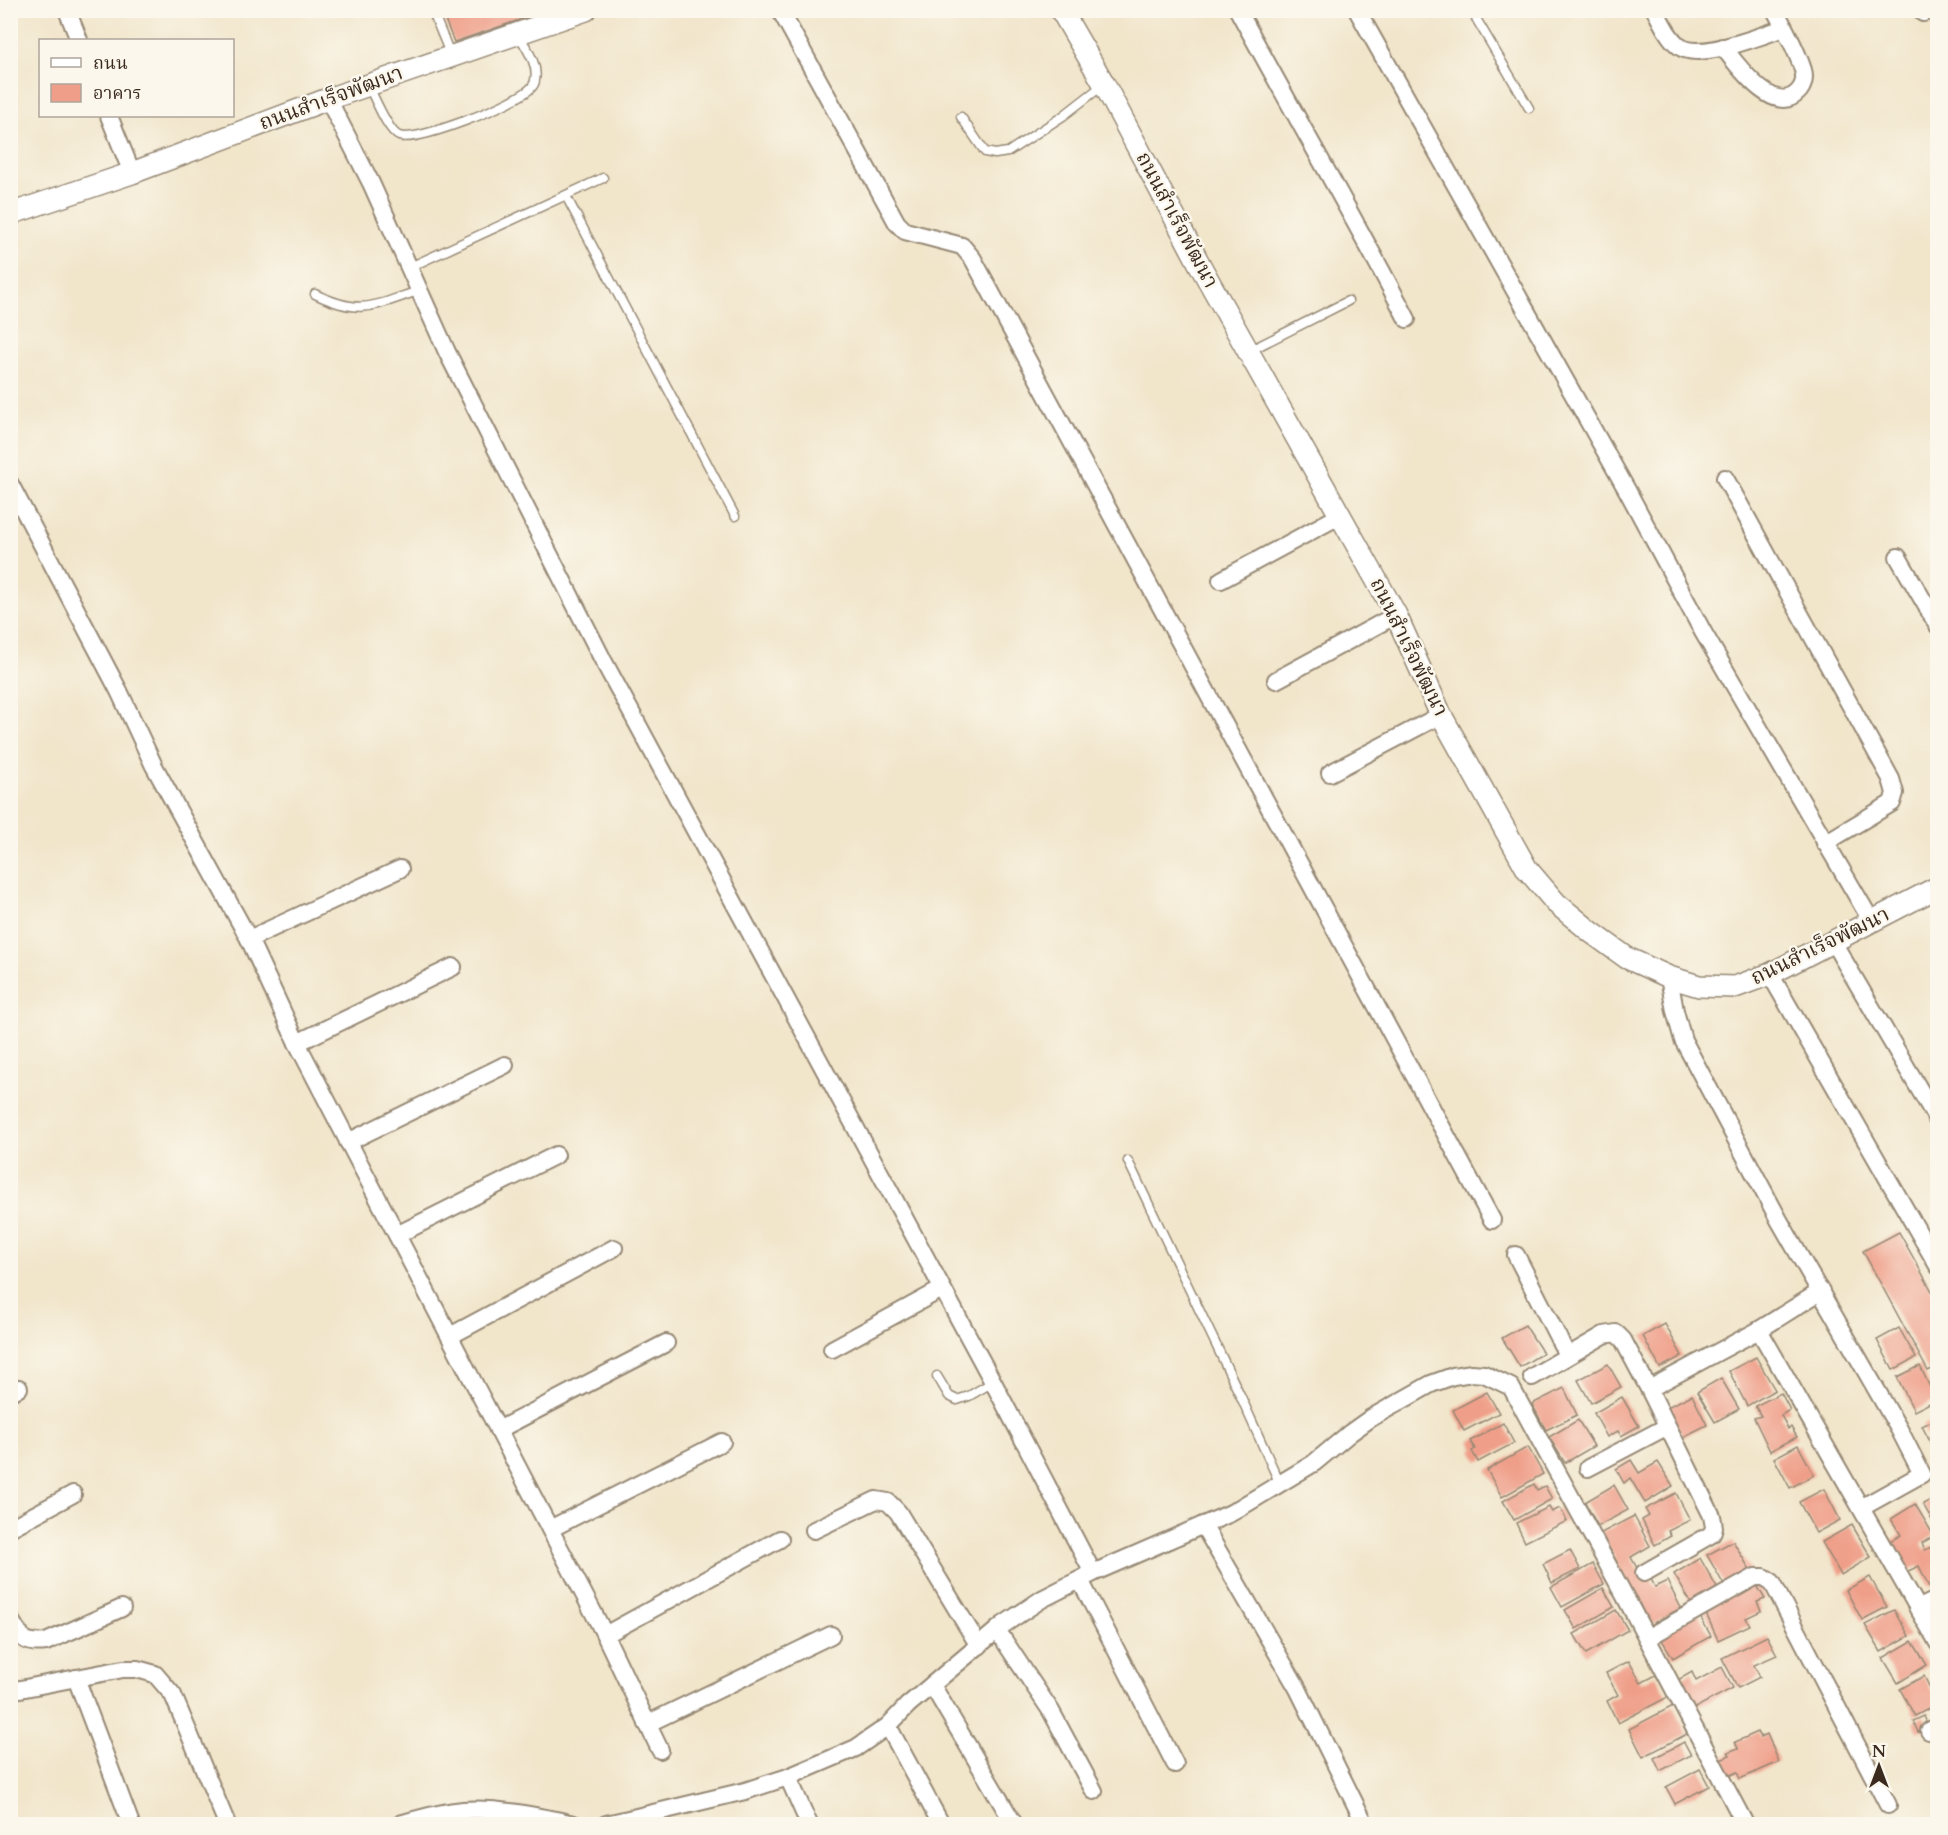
<svg xmlns="http://www.w3.org/2000/svg" width="1948" height="1835" font-family="Cardo,'Noto Serif Thai',serif">
	<style>
		.building { fill: #ef9f89 }
		.lines { fill: none; stroke-linecap: round; stroke-linejoin: round }
		.service-casing { stroke: #968874; stroke-width: 11 }
		.minor-casing { stroke: #968874; stroke-width: 20 }
		.tertiary-casing { stroke: #968874; stroke-width: 24 }
		.service { stroke: #fff; stroke-width: 8 }
		.minor { stroke: #fff; stroke-width: 16 }
		.tertiary { stroke: #fff; stroke-width: 21 }
		.labels { text-anchor: middle; dominant-baseline: central; stroke-width: 5; stroke-linejoin: round; paint-order: stroke }
		.street-label { font-size: 21px; fill: #3b2a1e; stroke: #fbf7ec }
	</style>
	<rect width="100%" height="100%" fill="#fbf7ec"/>
	<filter id="ink" filterUnits="userSpaceOnUse"><feTurbulence type="fractalNoise" baseFrequency=".0167" numOctaves="2"/><feDisplacementMap in="SourceGraphic" scale="12" xChannelSelector="R" yChannelSelector="G"/><feConvolveMatrix kernelMatrix="1 2 1 2 8 2 1 2 1" color-interpolation-filters="sRGB"/></filter>
	<filter id="wash" filterUnits="userSpaceOnUse"><feTurbulence type="fractalNoise" baseFrequency=".008" numOctaves="4" result="noise"/><feDisplacementMap in="SourceGraphic" scale="24" xChannelSelector="R" yChannelSelector="G"/><feGaussianBlur stdDeviation="1.35" result="paint"/><feColorMatrix in="noise" values="0 0 0 0 0 0 0 0 0 0 0 0 0 0 0 0 0 1.4 0 .05"/><feComposite in="paint" operator="in"/></filter>
	<g filter="url(#wash)">
		<rect width="100%" height="100%" fill="#f1e5ca"/>
		<g id="blocks">
			<g class="building">
				<polygon points="441,10 530,10 531,16 454,42"/>
				<polygon points="1899,1232 1938,1302 1938,1366 1928,1371 1863,1251"/>
				<polygon points="1665,1324 1682,1356 1660,1368 1643,1336"/>
				<polygon points="1525,1325 1543,1353 1520,1367 1502,1338"/>
				<polygon points="1899,1328 1916,1358 1893,1370 1877,1340"/>
				<polygon points="1756,1357 1775,1390 1747,1406 1729,1371"/>
				<polygon points="1608,1364 1621,1387 1591,1403 1578,1380"/>
				<polygon points="1920,1366 1936,1400 1914,1411 1897,1377"/>
				<polygon points="1721,1378 1739,1409 1715,1422 1697,1392"/>
				<polygon points="1564,1388 1577,1415 1546,1430 1532,1404"/>
				<polygon points="1487,1392 1499,1413 1464,1431 1453,1410"/>
				<polygon points="1781,1393 1790,1410 1781,1415 1788,1429 1791,1427 1797,1437 1770,1451 1754,1418 1761,1416 1755,1406"/>
				<polygon points="1692,1395 1707,1425 1683,1437 1667,1407"/>
				<polygon points="1622,1397 1639,1426 1621,1436 1618,1431 1607,1437 1594,1413"/>
				<polygon points="1938,1418 1938,1457 1922,1426"/>
				<polygon points="1578,1420 1594,1446 1565,1463 1549,1437"/>
				<polygon points="1503,1423 1514,1443 1478,1462 1472,1451 1475,1449 1470,1441"/>
				<polygon points="1798,1445 1814,1475 1790,1488 1774,1458"/>
				<polygon points="1528,1447 1543,1474 1502,1497 1487,1470"/>
				<polygon points="1631,1460 1639,1473 1658,1462 1673,1486 1645,1503 1630,1478 1624,1483 1616,1469"/>
				<polygon points="1534,1484 1537,1490 1545,1486 1552,1499 1514,1520 1503,1501"/>
				<polygon points="1614,1485 1628,1510 1598,1526 1585,1502"/>
				<polygon points="1824,1489 1840,1520 1816,1533 1799,1502"/>
				<polygon points="1676,1493 1690,1520 1668,1531 1671,1536 1655,1545 1642,1520 1649,1516 1645,1509"/>
				<polygon points="1938,1496 1938,1531 1923,1504"/>
				<polygon points="1915,1504 1934,1536 1922,1543 1925,1550 1938,1544 1938,1583 1929,1587 1919,1566 1906,1572 1890,1541 1901,1535 1891,1519"/>
				<polygon points="1549,1507 1552,1512 1560,1508 1567,1521 1525,1542 1516,1523"/>
				<polygon points="1634,1516 1650,1546 1631,1557 1644,1581 1650,1577 1655,1587 1667,1581 1681,1608 1650,1625 1636,1597 1632,1599 1615,1566 1618,1564 1601,1533"/>
				<polygon points="1852,1525 1871,1557 1841,1575 1822,1542"/>
				<polygon points="1733,1541 1750,1570 1724,1585 1707,1555"/>
				<polygon points="1570,1550 1580,1569 1552,1583 1543,1564"/>
				<polygon points="1700,1558 1717,1588 1691,1603 1674,1574"/>
				<polygon points="1593,1564 1604,1584 1562,1607 1551,1587"/>
				<polygon points="1870,1577 1887,1607 1862,1620 1846,1590"/>
				<polygon points="1755,1582 1765,1599 1757,1602 1761,1611 1746,1618 1750,1625 1718,1640 1704,1609"/>
				<polygon points="1603,1588 1614,1607 1576,1629 1565,1610"/>
				<polygon points="1616,1610 1628,1630 1586,1654 1574,1634"/>
				<polygon points="1894,1610 1909,1636 1881,1652 1865,1625"/>
				<polygon points="1698,1613 1711,1636 1673,1658 1659,1635"/>
				<polygon points="1767,1636 1777,1655 1754,1665 1760,1677 1738,1688 1722,1658"/>
				<polygon points="1912,1641 1927,1665 1898,1683 1883,1658"/>
				<polygon points="1629,1661 1641,1683 1656,1675 1668,1697 1618,1723 1607,1701 1618,1695 1606,1673"/>
				<polygon points="1722,1667 1733,1688 1691,1710 1676,1681 1692,1672 1696,1681"/>
				<polygon points="1924,1676 1938,1704 1915,1716 1900,1689"/>
				<polygon points="1673,1706 1687,1734 1643,1757 1629,1729"/>
				<polygon points="1924,1716 1929,1728 1918,1732 1913,1721"/>
				<polygon points="1758,1732 1761,1737 1767,1734 1779,1762 1740,1779 1737,1772 1726,1777 1718,1760 1730,1755 1728,1752 1738,1748 1735,1742"/>
				<polygon points="1684,1742 1691,1755 1660,1771 1654,1758"/>
				<polygon points="1700,1769 1709,1786 1675,1804 1666,1787"/>
			</g>
		</g>
	</g>
	<g filter="url(#ink)">
		<use href="#blocks" fill-opacity="0" stroke="#968874" stroke-width="1.5"/>
		<g class="lines">
			<defs>
				<g id="service">
					<polyline points="432,10 451,56"/>
					<polyline points="1471,10 1529,108"/>
					<path d="M 368,85 C 374,96 388,132 399,136 C 417,143 517,103 531,88 C 533,86 535,82 535,80 C 539,64 525,47 518,33"/>
					<polyline points="961,117 985,152 995,154 1008,152 1063,116 1103,85"/>
					<polyline points="566,196 735,516"/>
					<polyline points="408,268 603,178"/>
					<path d="M 315,294 C 361,316 373,306 418,291"/>
					<polyline points="1249,351 1348,301"/>
					<polyline points="1128,1161 1241,1397 1280,1484"/>
					<polyline points="937,1376 949,1396 957,1400 969,1396 993,1382"/>
				</g>
				<g id="minor">
					<polyline points="67,10 79,40"/>
					<polyline points="780,10 897,223 905,231 962,246 973,259 1492,1220"/>
					<path d="M 1238,10 C 1294,114 1353,215 1407,319"/>
					<polyline points="1357,10 1627,490 1703,632 1872,922"/>
					<path d="M 1655,10 C 1662,23 1668,37 1679,46 C 1698,62 1762,35 1784,28"/>
					<polyline points="1923,13 1929,10"/>
					<path d="M 1723,47 C 1736,63 1774,118 1798,92 C 1804,86 1805,77 1803,70 C 1797,50 1785,29 1775,10"/>
					<polyline points="328,99 371,183 447,352 604,662 993,1382 1093,1573"/>
					<polyline points="109,116 132,173"/>
					<polyline points="1725,478 1891,779 1895,793 1892,803 1825,843"/>
					<polyline points="10,484 119,691 154,766 249,939 297,1043 605,1635 660,1750"/>
					<polyline points="1898,557 1938,626"/>
					<polyline points="1221,580 1341,515"/>
					<polyline points="1276,680 1396,615"/>
					<polyline points="1330,773 1441,715"/>
					<polyline points="249,939 400,869"/>
					<polyline points="1833,942 1938,1121"/>
					<polyline points="1770,974 1938,1266"/>
					<polyline points="1669,977 1675,1011 1683,1040 1779,1220 1899,1429 1922,1474 1861,1508"/>
					<polyline points="297,1043 453,967"/>
					<polyline points="348,1142 505,1065"/>
					<polyline points="397,1235 556,1155"/>
					<polyline points="1516,1255 1567,1355"/>
					<polyline points="1759,1330 1938,1643"/>
					<polyline points="450,1336 614,1248"/>
					<polyline points="832,1349 942,1289"/>
					<polyline points="1532,1377 1604,1335 1616,1333 1623,1340 1649,1389 1712,1516 1714,1527 1712,1534 1644,1573"/>
					<polyline points="1649,1389 1759,1330 1821,1291"/>
					<polyline points="10,1392 19,1388"/>
					<polyline points="498,1430 666,1343"/>
					<polyline points="1588,1468 1666,1427"/>
					<polyline points="1203,1525 1298,1689 1365,1824"/>
					<polyline points="10,1528 73,1494"/>
					<polyline points="550,1529 722,1442"/>
					<polyline points="814,1530 876,1500 888,1502 898,1512 979,1646"/>
					<polyline points="1080,1580 1175,1764"/>
					<polyline points="1918,1609 1938,1599"/>
					<path d="M 10,1619 C 21,1637 23,1645 46,1642 L 122,1608"/>
					<polyline points="997,1630 1051,1711 1094,1791"/>
					<polyline points="605,1635 780,1539"/>
					<polyline points="1647,1638 1755,1577 1764,1577 1772,1582 1888,1805"/>
					<polyline points="76,1678 131,1824"/>
					<polyline points="932,1685 1014,1824"/>
					<polyline points="10,1691 123,1669 137,1669 155,1674 173,1695 227,1824"/>
					<polyline points="647,1724 831,1635"/>
					<polyline points="888,1726 941,1824"/>
					<polyline points="1929,1731 1938,1726"/>
					<polyline points="788,1777 809,1824"/>
					<polyline points="624,1820 745,1791 788,1777 856,1748 888,1726 908,1705 1003,1625 1042,1599 1093,1573 1231,1513 1314,1463 1350,1433 1371,1418 1431,1384 1453,1376 1472,1373 1484,1374 1511,1387 1621,1589 1745,1824"/>
					<path d="M 400,1824 C 421,1818 441,1812 463,1810 C 497,1807 541,1817 574,1824"/>
					<polyline points="606,1824 624,1820 626,1824"/>
				</g>
				<g id="tertiary">
					<polyline points="1061,10 1104,84 1202,269 1396,615 1441,715 1527,869 1556,903 1591,932 1627,958 1669,977 1699,986 1735,987 1770,974 1938,887"/>
					<polyline points="10,214 132,173 328,99 586,10"/>
				</g>
			</defs>
			<use href="#service" class="service-casing"/>
			<use href="#minor" class="minor-casing"/>
			<use href="#tertiary" class="tertiary-casing"/>
			<use href="#service" class="service"/>
			<use href="#minor" class="minor"/>
			<use href="#tertiary" class="tertiary"/>
		</g>
	</g>
	<g class="labels">
		<g class="street-label">
			<text transform="translate(331 98) rotate(-20)">ถนนสำเร็จพัฒนา</text>
			<text transform="translate(1177 220) rotate(62)">ถนนสำเร็จพัฒนา</text>
			<text transform="translate(1409 647) rotate(64)">ถนนสำเร็จพัฒนา</text>
			<text transform="translate(1820 946) rotate(-26)">ถนนสำเร็จพัฒนา</text>
		</g>
	</g>
	<rect width="1948" height="1835" fill="none" stroke="#fbf7ec" stroke-width="36"/>
	<rect x="39" y="39" width="195" height="78" fill="#fbf7ec" stroke="#aea59a" stroke-width="1.5"/>
	<rect x="51" y="58" width="30" height="9" fill="#ffffff" stroke="#aea59a" stroke-width="1.5"/>
	<text x="93" y="69" font-size="18" fill="#3b2a1e">ถนน</text>
	<rect x="51" y="84" width="30" height="18" fill="#ef9f89" stroke="#aea59a" stroke-width="1.5"/>
	<text x="93" y="99" font-size="18" fill="#3b2a1e">อาคาร</text>
	<g transform="translate(1879 1766)" stroke="#fbf7ec" stroke-width="4.5" paint-order="stroke">
	<path d="M0-4.5L10 22L0 15L-10 22Z" fill="#3b2a1e"/>
	<text y="-9" font-size="16" font-weight="bold" text-anchor="middle" fill="#3b2a1e">N</text>
	</g>
</svg>
